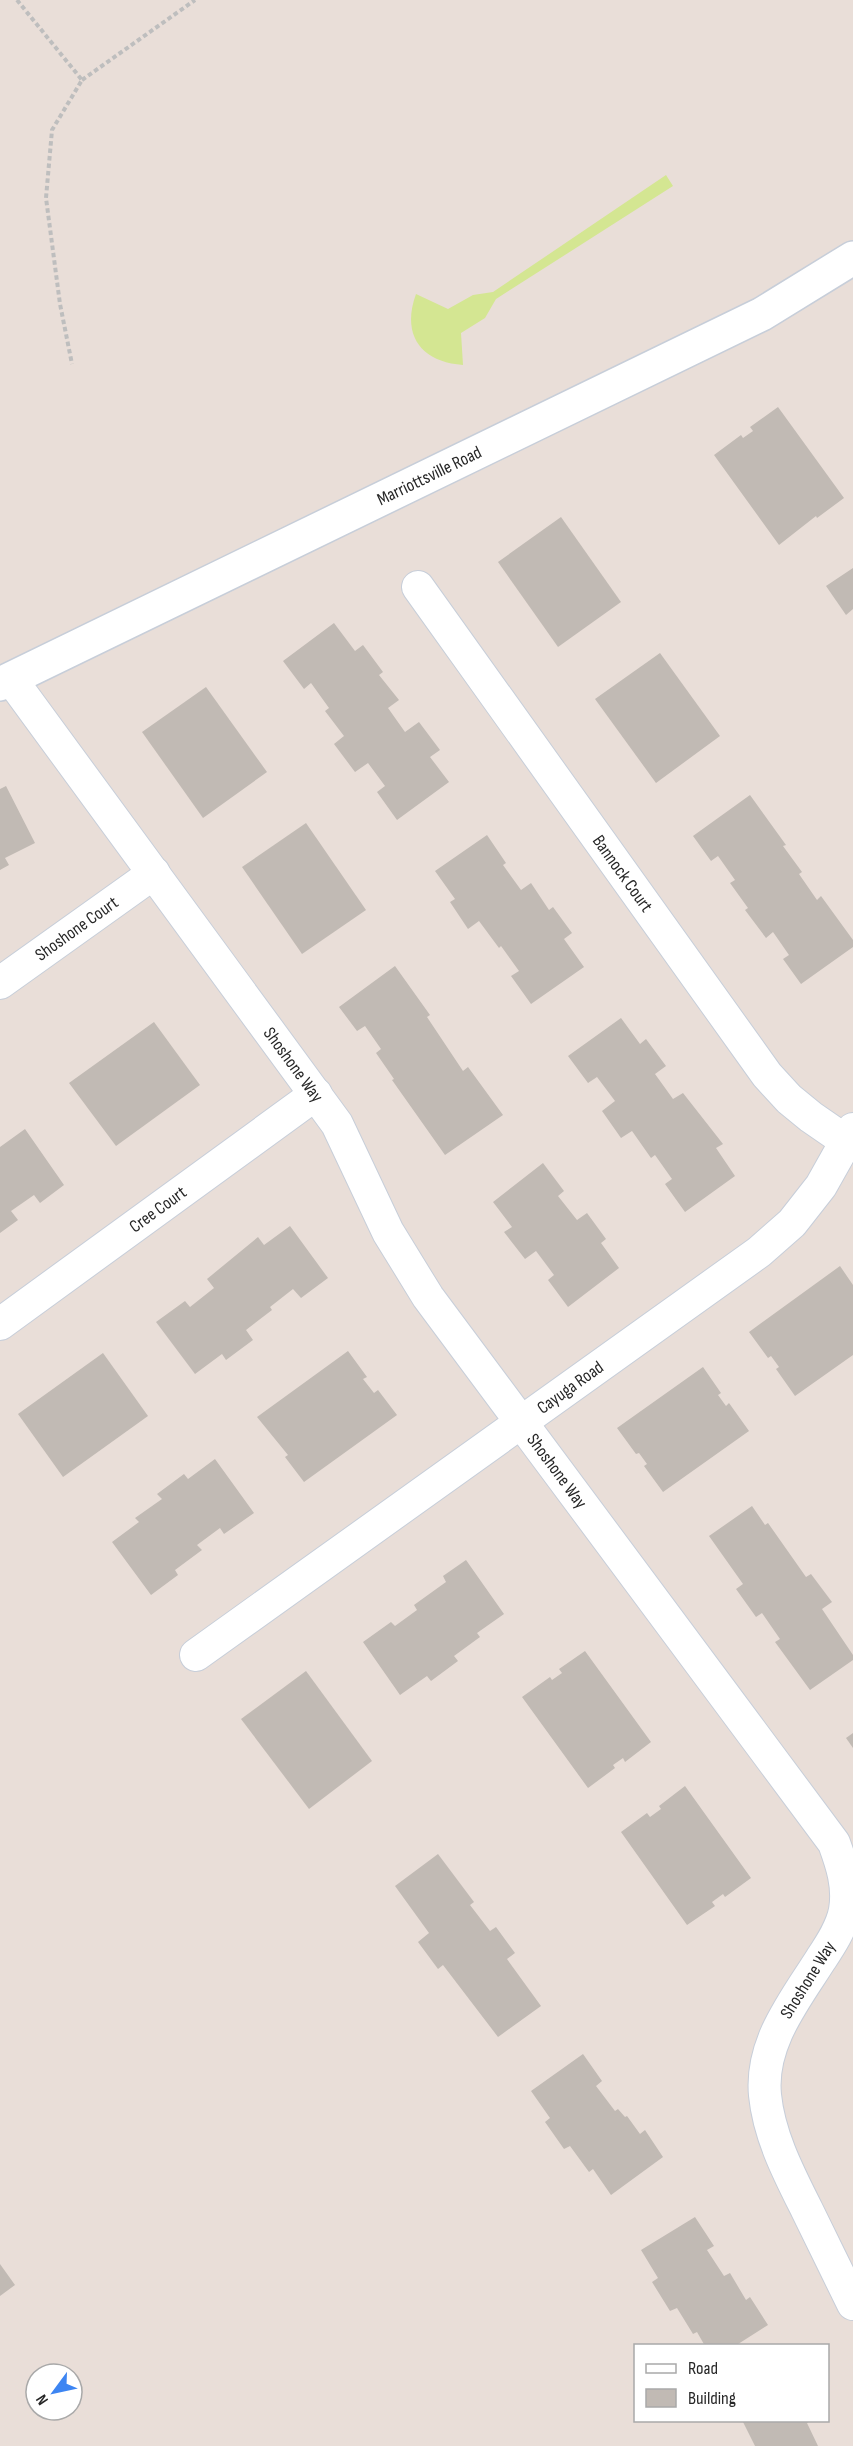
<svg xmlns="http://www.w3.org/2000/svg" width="853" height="2446" font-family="'Sofia Sans Condensed',sans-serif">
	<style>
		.pitch { fill: #d4e692 }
		.building { fill: #c1bab4 }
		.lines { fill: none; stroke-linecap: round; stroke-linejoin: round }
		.minor-casing { stroke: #c7ced9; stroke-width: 34 }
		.secondary-casing { stroke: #c7ced9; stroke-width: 36 }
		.path { stroke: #bebebe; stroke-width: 4; stroke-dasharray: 4.5 3; stroke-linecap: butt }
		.minor { stroke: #fff; stroke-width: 32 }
		.secondary { stroke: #fff; stroke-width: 33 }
		.labels { text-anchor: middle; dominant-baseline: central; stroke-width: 6; stroke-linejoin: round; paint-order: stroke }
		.street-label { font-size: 18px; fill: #272727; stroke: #fff }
	</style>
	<rect width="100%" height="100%" fill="#e9ded8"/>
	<path class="pitch" d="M 666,175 L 673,186 L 496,299 L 485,318 L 461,333 L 463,365 C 421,362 401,335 416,294 L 448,309 L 473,295 L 493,292 Z"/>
	<g class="building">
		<polygon points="778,407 844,498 817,518 816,516 779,545 714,455 741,435 743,438 753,431 750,427"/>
		<polygon points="561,517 621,602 558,647 498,562"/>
		<polygon points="853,568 853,609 846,615 826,586"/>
		<polygon points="334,623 355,651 363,645 383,672 379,675 399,700 388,708 405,732 419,722 440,750 430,757 449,782 397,820 377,792 385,786 368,763 355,772 334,744 344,736 325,711 329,708 311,683 304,689 283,661"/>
		<polygon points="660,653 720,736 656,783 595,699"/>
		<polygon points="206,687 267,772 203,818 142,732"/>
		<polygon points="6,786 35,843 5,858 9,865 0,870 0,789"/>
		<polygon points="750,795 786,845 783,846 802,872 799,874 817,900 821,896 853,940 853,947 801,984 783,959 789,955 773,932 766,938 745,910 748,908 730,883 735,880 718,856 711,861 693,836"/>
		<polygon points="306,823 366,910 302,954 242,867"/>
		<polygon points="487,835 506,863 503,865 521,890 531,883 549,910 553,907 572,933 564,939 584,967 531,1004 511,976 519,971 501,946 499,948 479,921 468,929 450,902 455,899 435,871"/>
		<polygon points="395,966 430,1015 427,1017 463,1071 468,1067 503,1115 445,1155 392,1080 394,1079 376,1053 381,1049 365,1026 357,1031 339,1007"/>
		<polygon points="621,1018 640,1044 646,1039 666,1066 655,1074 673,1099 683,1093 723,1144 716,1148 735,1176 685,1212 665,1184 672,1179 655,1155 651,1158 632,1131 621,1138 602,1111 615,1101 597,1077 588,1083 568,1056"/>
		<polygon points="154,1022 200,1085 116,1146 69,1083"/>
		<polygon points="25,1129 64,1185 40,1203 34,1195 11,1211 18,1220 0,1233 0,1147"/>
		<polygon points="543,1163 564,1191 558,1196 577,1220 587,1213 606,1239 601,1243 619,1268 568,1307 548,1280 554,1275 536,1251 525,1259 504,1232 512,1227 493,1202"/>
		<polygon points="290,1226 328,1278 301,1298 293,1289 270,1307 272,1310 246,1330 253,1340 226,1360 222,1354 195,1374 156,1322 185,1301 190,1307 214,1288 207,1279 258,1237 264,1245"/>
		<polygon points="840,1266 853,1285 853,1355 795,1396 776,1369 779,1367 771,1356 768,1358 749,1332"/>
		<polygon points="348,1351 367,1377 363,1379 374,1393 378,1390 397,1415 304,1482 285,1457 288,1455 257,1417"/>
		<polygon points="103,1353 148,1416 63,1477 18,1414"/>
		<polygon points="703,1367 721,1393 718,1395 726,1406 729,1403 749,1431 663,1492 644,1466 647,1464 639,1453 636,1454 617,1428"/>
		<polygon points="215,1459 254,1513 224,1534 220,1528 197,1545 202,1550 175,1570 178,1575 151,1595 112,1542 139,1522 135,1518 162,1499 157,1494 184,1474 188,1479"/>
		<polygon points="752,1506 765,1525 768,1523 806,1577 811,1574 832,1602 822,1609 853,1655 853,1660 810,1690 775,1642 780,1639 762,1613 756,1617 736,1589 743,1584 709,1536"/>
		<polygon points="466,1560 504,1614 477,1633 480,1637 454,1656 458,1661 431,1681 427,1676 400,1695 363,1642 391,1622 395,1626 417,1610 414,1605 446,1582 443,1576"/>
		<polygon points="585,1651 651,1742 625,1762 623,1758 613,1765 615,1768 588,1788 522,1697 550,1677 552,1680 562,1673 559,1669"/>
		<polygon points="306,1671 372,1761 309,1809 241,1719"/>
		<polygon points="853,1733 853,1748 846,1738"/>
		<polygon points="685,1786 751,1878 725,1897 723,1894 712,1902 715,1906 687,1925 621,1832 647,1813 650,1817 661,1809 659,1806"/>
		<polygon points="438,1854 474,1902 470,1905 490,1931 496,1927 515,1953 507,1959 541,2006 498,2037 443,1965 438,1969 418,1942 429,1933 395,1886"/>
		<polygon points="583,2054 602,2081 596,2086 615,2111 618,2109 625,2117 627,2116 640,2134 645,2130 663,2157 611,2195 593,2169 589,2172 570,2146 564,2149 545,2122 550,2118 531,2091"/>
		<polygon points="695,2217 714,2246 707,2250 724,2276 730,2273 746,2300 750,2297 768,2325 735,2346 705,2346 697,2332 693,2334 677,2308 670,2311 652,2282 658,2278 641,2250"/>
		<polygon points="0,2264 15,2285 0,2296"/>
		<polygon points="742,2420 811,2420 807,2423 818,2446 755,2446"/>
	</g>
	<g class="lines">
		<defs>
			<g id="minor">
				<path id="s1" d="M 418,587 L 767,1075 L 789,1099 L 811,1117 L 853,1146"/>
				<path id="s2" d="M 11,679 L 337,1124 L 388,1232 L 428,1297 L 834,1843 C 842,1865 849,1886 845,1910 C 842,1927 831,1944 821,1959 C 795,2000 760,2043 765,2095 C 769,2136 789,2174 807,2210 C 822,2241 838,2273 853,2304"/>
				<path id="s3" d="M 0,983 L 154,873"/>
				<path id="s4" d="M 0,1324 L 316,1094"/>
				<path id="s5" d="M 196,1655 L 759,1252 L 792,1223 L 821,1186 L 853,1129"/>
			</g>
			<g id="secondary">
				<path id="s6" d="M 0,684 L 762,314 L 853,258"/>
			</g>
		</defs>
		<use href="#minor" class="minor-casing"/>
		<use href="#secondary" class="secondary-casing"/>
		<g class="path">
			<polyline points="17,0 82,80 52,130 46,198 60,304 72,364"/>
			<polyline points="82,80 195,0"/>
		</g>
		<use href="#minor" class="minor"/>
		<use href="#secondary" class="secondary"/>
	</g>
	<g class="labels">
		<g class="street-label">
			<text stroke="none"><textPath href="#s6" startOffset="477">Marriottsville Road</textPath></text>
			<text stroke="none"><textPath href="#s1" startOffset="352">Bannock Court</textPath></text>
			<text stroke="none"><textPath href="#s3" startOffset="94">Shoshone Court</textPath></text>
			<text stroke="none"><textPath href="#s2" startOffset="478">Shoshone Way</textPath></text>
			<text stroke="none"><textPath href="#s4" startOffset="195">Cree Court</textPath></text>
			<text stroke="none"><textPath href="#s5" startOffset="460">Cayuga Road</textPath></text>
			<text stroke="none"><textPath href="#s2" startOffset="964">Shoshone Way</textPath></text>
			<text transform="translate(808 1980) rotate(-58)">Shoshone Way</text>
		</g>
	</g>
	<rect x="634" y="2344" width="195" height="78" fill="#ffffff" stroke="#a9a9a9" stroke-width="1.5"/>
	<rect x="646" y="2364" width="30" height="9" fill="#ffffff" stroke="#a9a9a9" stroke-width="1.5"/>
	<text x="688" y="2374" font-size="18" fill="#272727">Road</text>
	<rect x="646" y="2389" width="30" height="18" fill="#c1bab4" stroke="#a9a9a9" stroke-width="1.5"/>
	<text x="688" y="2404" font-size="18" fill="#272727">Building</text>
	<g transform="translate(54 2392) rotate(237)"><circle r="28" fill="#ffffff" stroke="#a9a9a9" stroke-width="1.5"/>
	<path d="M0-4.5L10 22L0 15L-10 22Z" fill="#3d85f2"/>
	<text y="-9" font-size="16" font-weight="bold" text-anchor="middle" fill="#272727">N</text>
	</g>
</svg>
